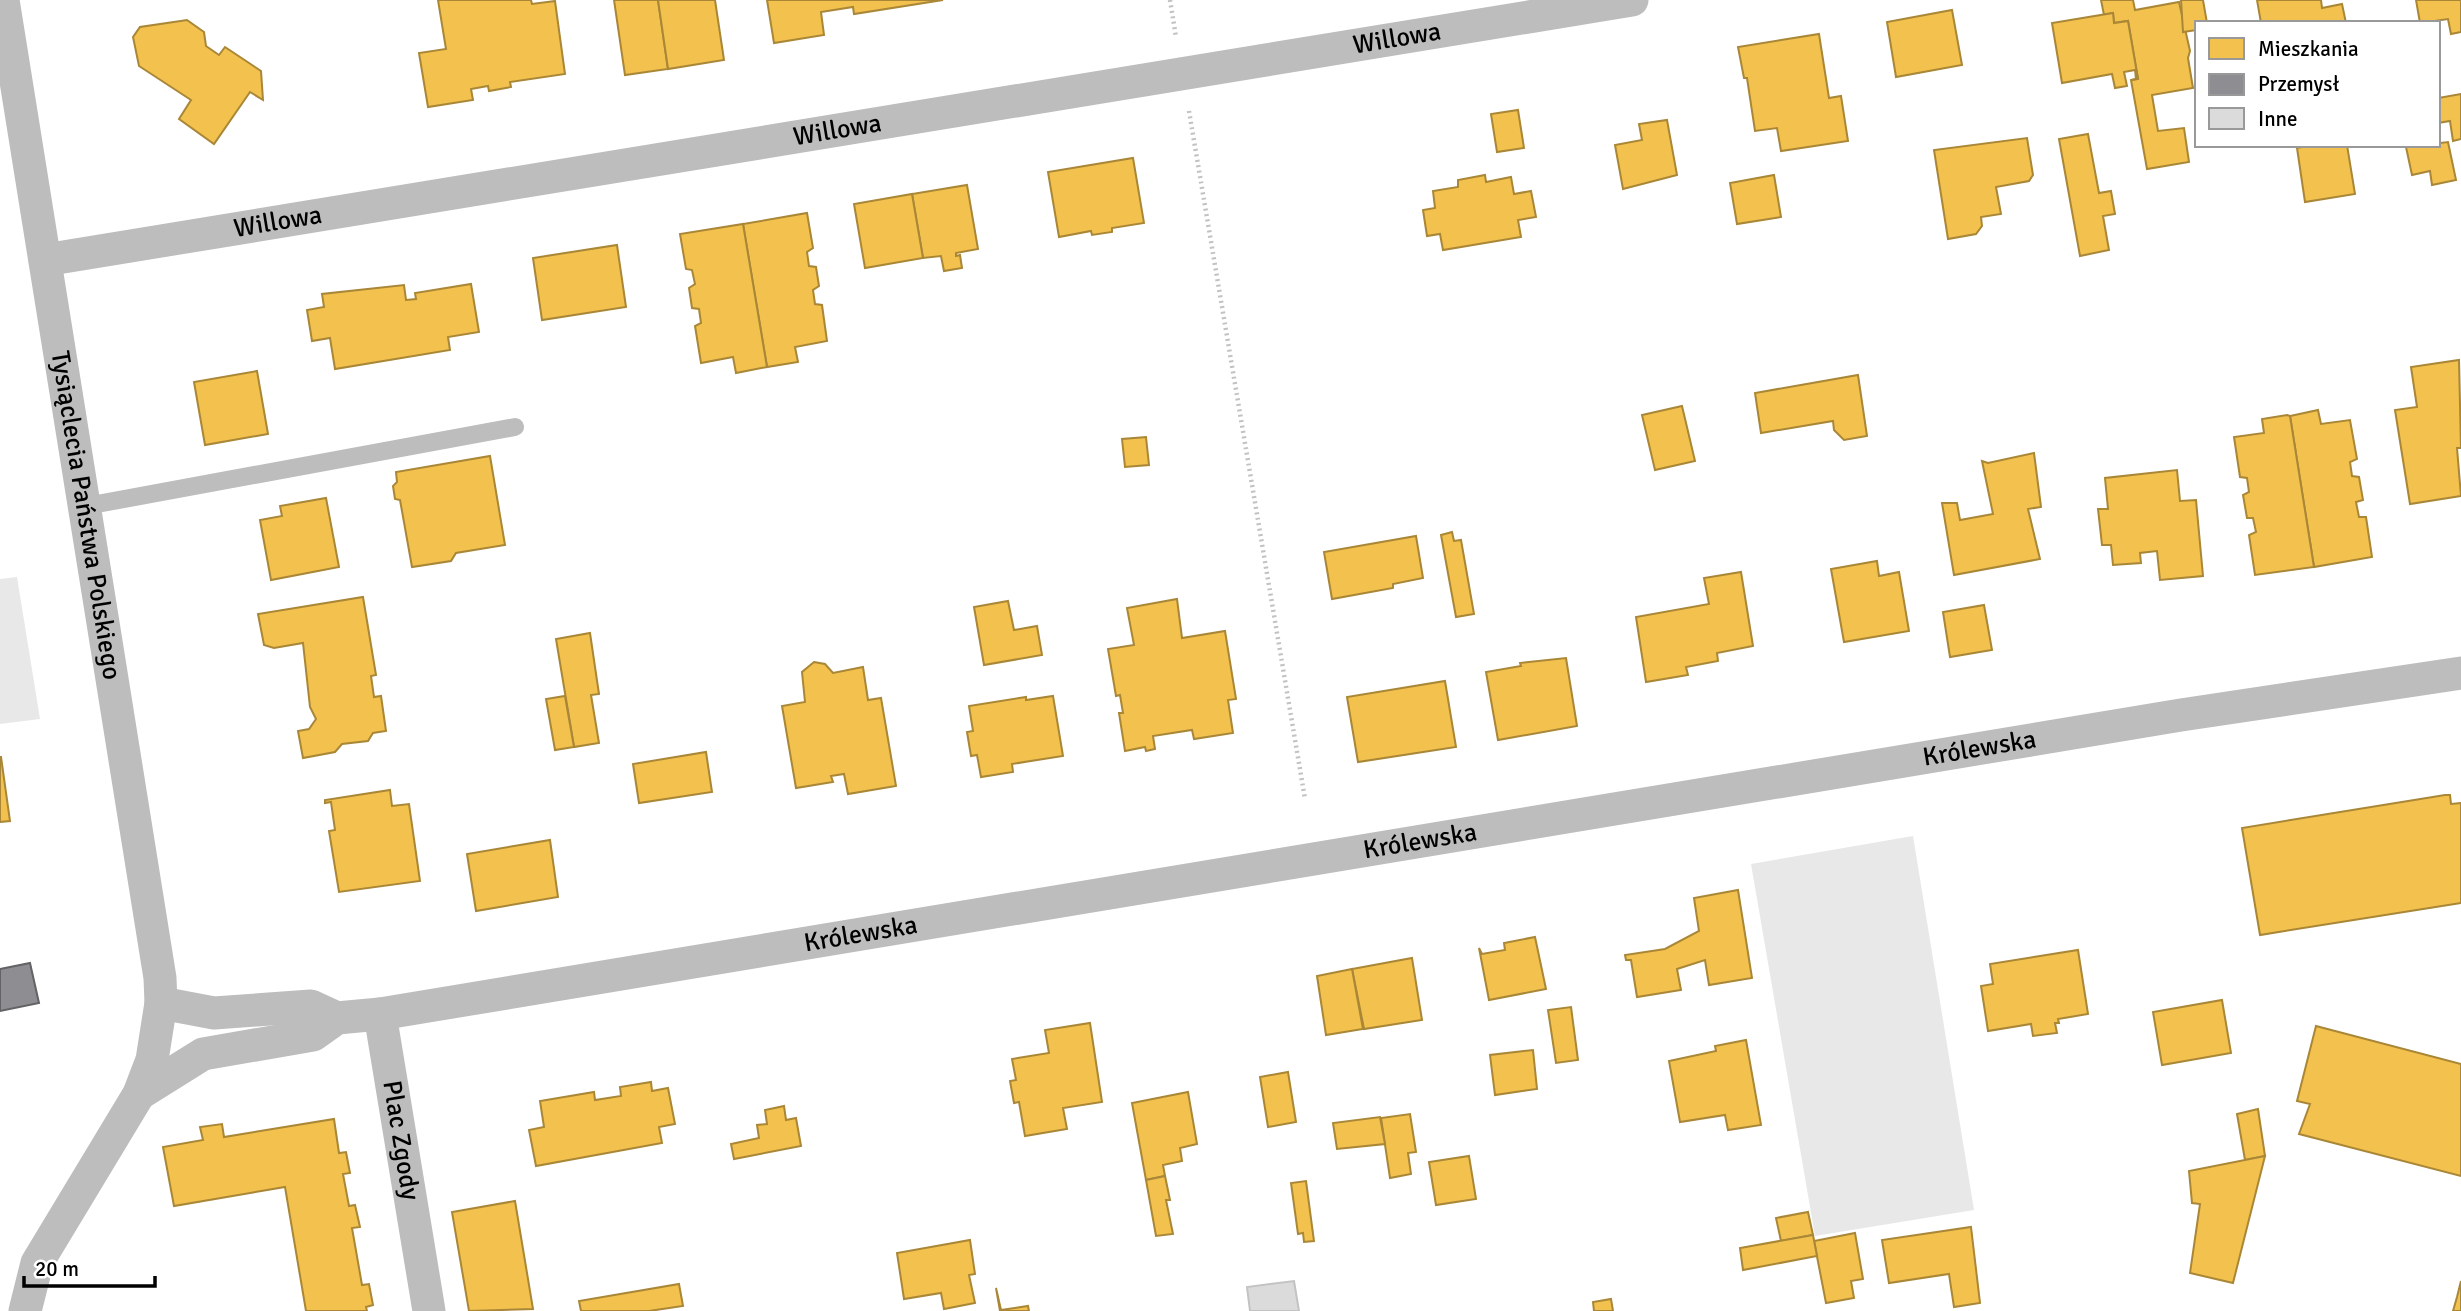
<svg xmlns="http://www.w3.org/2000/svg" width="2461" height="1311" font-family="Signika,sans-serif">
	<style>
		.green { fill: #e8e8e8 }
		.homes { fill: #f2c14e; stroke: #a98737; stroke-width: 2 }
		.industry { fill: #8d8d92; stroke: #636366; stroke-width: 2 }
		.building { fill: #dbdbdb; stroke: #c3c3c3; stroke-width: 2 }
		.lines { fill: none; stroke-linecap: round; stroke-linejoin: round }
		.path { stroke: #c2c2c2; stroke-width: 4.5; stroke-dasharray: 2 3.5; stroke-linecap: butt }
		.service { stroke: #bdbdbd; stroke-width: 18 }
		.minor { stroke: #bdbdbd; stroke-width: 33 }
		.labels { text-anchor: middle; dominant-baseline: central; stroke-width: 7; stroke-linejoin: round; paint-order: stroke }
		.street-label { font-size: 26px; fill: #000; stroke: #fff }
	</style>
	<rect width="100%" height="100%" fill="#fff"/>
	<g class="green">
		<polygon points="17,577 40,719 0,724 0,579"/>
		<polygon points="1913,836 1974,1210 1815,1236 1751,864"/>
	</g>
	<g class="homes">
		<polygon points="438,0 531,0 532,4 555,1 565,74 510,82 511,87 489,91 488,86 471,89 473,100 428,107 419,53 446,49"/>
		<polygon points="614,0 658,0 668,69 625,75"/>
		<polygon points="658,0 715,0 724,60 668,69"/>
		<polygon points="767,0 943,0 854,14 853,7 821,12 824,35 774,43"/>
		<polygon points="2101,0 2133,0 2135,10 2179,2 2190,51 2188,58 2193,88 2152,95 2158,131 2184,128 2189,162 2147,169 2131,80 2138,79 2128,21 2114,23 2113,13 2104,15"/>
		<polygon points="2181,0 2203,0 2207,23 2197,23 2197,30 2183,32"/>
		<polygon points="2257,0 2321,0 2322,8 2342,4 2346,23 2261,23"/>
		<polygon points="2416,0 2461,0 2461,32 2451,34 2448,19 2420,23"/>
		<polygon points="1952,10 1962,65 1896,77 1887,22"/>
		<polygon points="2113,13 2114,23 2128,21 2138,79 2131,80 2136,79 2135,70 2124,72 2127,86 2115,88 2112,74 2062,83 2052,23"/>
		<polygon points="187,20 204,32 206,46 219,55 225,47 261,71 263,100 250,92 214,144 179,119 191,100 139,66 133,37 140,27"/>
		<polygon points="1819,34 1829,98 1841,96 1848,141 1781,151 1777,128 1755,131 1747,78 1744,78 1738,47"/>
		<polygon points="2461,94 2461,139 2453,141 2450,121 2438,123 2438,98"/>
		<polygon points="1518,110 1524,148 1497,152 1491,114"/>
		<polygon points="1667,120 1677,175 1623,189 1615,145 1642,140 1639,124"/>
		<polygon points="2088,134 2099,193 2111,191 2115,214 2103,216 2109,250 2080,256 2059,139"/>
		<polygon points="2027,138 2033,175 2029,181 1996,187 2001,214 1981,217 1982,226 1976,234 1948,239 1934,150"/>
		<polygon points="2448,142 2456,180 2432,185 2430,171 2412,175 2406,147"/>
		<polygon points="2312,145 2347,145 2355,194 2305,202 2297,148"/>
		<polygon points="1133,158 1144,223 1112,228 1112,232 1092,235 1091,231 1059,237 1048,172"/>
		<polygon points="1485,175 1486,182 1511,177 1514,194 1531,191 1536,217 1518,220 1521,237 1443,250 1440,234 1427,236 1423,210 1435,208 1433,191 1458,187 1458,180"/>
		<polygon points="1774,175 1781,217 1737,224 1730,183"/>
		<polygon points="967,185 978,249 956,253 956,256 960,255 962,268 944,271 941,256 923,258 912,194"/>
		<polygon points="912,194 923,258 865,268 854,204"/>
		<polygon points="807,213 813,248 807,252 809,266 816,267 819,286 813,290 815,304 822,305 827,341 795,347 798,362 767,367 743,224"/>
		<polygon points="743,224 767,367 736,373 733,357 701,363 695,326 701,323 699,309 692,308 689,288 695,284 692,270 686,269 680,234"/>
		<polygon points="617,245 626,307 542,320 533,258"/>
		<polygon points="471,284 479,332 448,337 450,350 335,369 330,338 312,341 307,310 324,307 322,294 404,285 406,300 416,299 415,293"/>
		<polygon points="2459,360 2461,448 2457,448 2461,496 2410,504 2395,410 2417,407 2411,367"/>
		<polygon points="257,371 268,434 205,445 194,382"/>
		<polygon points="1858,375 1867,436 1844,440 1834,430 1833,421 1761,433 1755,393"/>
		<polygon points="1682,406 1695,461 1655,470 1642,415"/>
		<polygon points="2318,410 2321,424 2350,420 2357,459 2350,462 2352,476 2359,477 2363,500 2356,502 2359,517 2366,517 2372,557 2314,567 2290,416"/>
		<polygon points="2287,415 2290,416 2314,567 2255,575 2249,535 2256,532 2253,518 2247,518 2243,495 2249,492 2247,478 2240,477 2234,437 2264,433 2262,419"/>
		<polygon points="1146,437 1149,465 1125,467 1122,439"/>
		<polygon points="2034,453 2041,507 2028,509 2040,559 1954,575 1942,503 1957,503 1960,520 1993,514 1982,461 1988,463"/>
		<polygon points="490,456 505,545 456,553 451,561 412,567 400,500 395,499 393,486 397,482 396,472"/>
		<polygon points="2177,470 2180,501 2196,500 2203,576 2160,580 2157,551 2140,553 2141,563 2113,565 2111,545 2102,545 2098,509 2108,509 2105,478"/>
		<polygon points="326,498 339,567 271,580 260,520 282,516 280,506"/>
		<polygon points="1452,532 1454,541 1461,540 1474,614 1456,617 1441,535"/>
		<polygon points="1416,536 1423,578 1393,584 1393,588 1332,599 1324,552"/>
		<polygon points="1877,561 1879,576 1899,572 1909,631 1844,642 1831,569"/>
		<polygon points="1741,572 1753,646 1717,653 1718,661 1686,667 1688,675 1646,682 1636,617 1709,604 1704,578"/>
		<polygon points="363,597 376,675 371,676 374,697 381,696 386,731 373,733 368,741 342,744 335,752 303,758 298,731 309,729 316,719 310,707 303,643 274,648 264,645 258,614"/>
		<polygon points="1177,599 1182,638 1225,631 1236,699 1228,700 1233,733 1194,739 1192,730 1153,736 1155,749 1146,751 1145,747 1125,751 1119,713 1123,713 1120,695 1116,696 1108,649 1134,645 1127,608"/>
		<polygon points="1008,601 1014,630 1037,626 1042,655 984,665 974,607"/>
		<polygon points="1984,605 1992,650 1950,657 1943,612"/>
		<polygon points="590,633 599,694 591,695 599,743 574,747 556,639"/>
		<polygon points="1566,658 1577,726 1498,740 1486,672 1521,666 1520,663"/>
		<polygon points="814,662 825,664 833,673 863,667 868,700 881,698 896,786 848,794 844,774 831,776 833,782 796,788 782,706 805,702 802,672"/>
		<polygon points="1445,681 1456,747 1358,762 1347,697"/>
		<polygon points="565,696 574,747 555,750 546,699"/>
		<polygon points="1053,696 1063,756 1012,764 1013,772 981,777 977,755 971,756 967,732 973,731 969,706 1026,697 1026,700"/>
		<polygon points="706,752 712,792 639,803 633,764"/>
		<polygon points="1,757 10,821 0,822 0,757"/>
		<polygon points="390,790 392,806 409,804 420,881 339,892 329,831 335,830 331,802 325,803 325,800"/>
		<polygon points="2445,795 2450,795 2451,804 2461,803 2461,903 2260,935 2242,828"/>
		<polygon points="550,840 558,897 476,911 467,854"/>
		<polygon points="1738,890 1752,978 1709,985 1705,960 1677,969 1681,990 1637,997 1631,960 1626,960 1625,955 1665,949 1699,931 1694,898"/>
		<polygon points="1535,937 1546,989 1489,1000 1479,948 1482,954 1505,950 1504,943"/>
		<polygon points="2078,950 2088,1014 2058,1019 2059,1023 2055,1023 2057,1033 2033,1036 2031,1024 1988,1031 1981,986 1993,984 1990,964"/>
		<polygon points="1412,958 1422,1020 1364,1029 1352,969"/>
		<polygon points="1352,969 1363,1029 1326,1035 1317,976"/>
		<polygon points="2222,1000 2231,1053 2162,1065 2153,1012"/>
		<polygon points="1571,1007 1578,1060 1556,1063 1548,1010"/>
		<polygon points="1090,1023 1102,1102 1063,1108 1067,1129 1025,1136 1019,1102 1014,1103 1010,1081 1016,1080 1012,1059 1049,1053 1045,1030"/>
		<polygon points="2316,1026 2461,1064 2461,1176 2299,1134 2310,1104 2297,1101"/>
		<polygon points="1746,1040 1761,1125 1728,1130 1725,1115 1680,1122 1669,1061 1716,1051 1715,1046"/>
		<polygon points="1533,1050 1537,1089 1495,1095 1490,1055"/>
		<polygon points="1288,1072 1296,1122 1268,1127 1260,1077"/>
		<polygon points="651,1082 652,1091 668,1088 675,1124 659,1127 662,1143 536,1166 529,1130 544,1127 540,1101 594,1092 595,1100 621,1096 620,1087"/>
		<polygon points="1188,1092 1197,1144 1180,1148 1182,1161 1163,1165 1165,1176 1146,1180 1132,1103"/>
		<polygon points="784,1106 786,1120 796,1118 801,1146 734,1159 731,1144 759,1138 757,1125 767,1124 765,1110"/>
		<polygon points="2258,1109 2265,1156 2245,1160 2237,1114"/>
		<polygon points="1410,1114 1416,1152 1408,1153 1411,1174 1390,1178 1381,1118"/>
		<polygon points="1380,1117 1385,1144 1337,1149 1333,1123"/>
		<polygon points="334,1119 339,1153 346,1152 350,1173 343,1174 349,1206 355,1205 360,1227 352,1228 362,1285 369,1284 373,1305 366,1307 367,1311 306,1311 285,1187 174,1206 163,1147 203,1140 200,1127 222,1124 224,1137"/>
		<polygon points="1469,1156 1476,1199 1436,1205 1429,1162"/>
		<polygon points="2265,1156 2233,1283 2190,1273 2200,1204 2192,1203 2189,1171"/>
		<polygon points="1165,1176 1170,1200 1166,1200 1173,1234 1156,1236 1146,1180"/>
		<polygon points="1306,1181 1314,1241 1304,1242 1303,1233 1298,1234 1291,1183"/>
		<polygon points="515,1201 533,1309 469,1311 452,1212"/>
		<polygon points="1808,1212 1813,1235 1781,1241 1776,1218"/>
		<polygon points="1971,1227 1980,1303 1954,1307 1949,1274 1889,1283 1882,1240"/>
		<polygon points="1855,1233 1863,1279 1851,1281 1854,1298 1826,1303 1814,1241"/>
		<polygon points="1813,1235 1817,1256 1743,1270 1740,1248"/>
		<polygon points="970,1240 975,1274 969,1275 975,1303 944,1309 941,1293 904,1299 897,1253"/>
		<polygon points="2461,1281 2461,1311 2453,1311 2457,1297"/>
		<polygon points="679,1284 683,1306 649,1311 581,1311 579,1301"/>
		<polygon points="996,1288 1001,1310 1028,1306 1029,1311 1000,1311"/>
		<polygon points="1611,1299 1613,1311 1594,1311 1593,1302"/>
	</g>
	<polygon class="industry" points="30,963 39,1003 0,1011 0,969"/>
	<polygon class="building" points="1294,1281 1299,1311 1250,1311 1247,1287"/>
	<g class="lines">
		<g class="path">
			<polyline points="1170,0 1176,37"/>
			<polyline points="1189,111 1305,799"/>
		</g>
		<polyline class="service" points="86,506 515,427"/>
		<g class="minor">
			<path id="s1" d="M 3,0 L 160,978 L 161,1003 L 152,1060 L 139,1094 L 37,1263 L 25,1311"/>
			<path id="s2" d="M 45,260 L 1632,0"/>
			<polyline points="161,1003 214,1013 311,1006 337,1018"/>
			<path id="s3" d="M 380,1014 L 429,1311"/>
			<path id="s4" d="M 139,1094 L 203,1054 L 313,1035 L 337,1018 L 380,1014 L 2181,715 L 2461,673"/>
		</g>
	</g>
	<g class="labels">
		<g class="street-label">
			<text stroke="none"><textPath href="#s2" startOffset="1370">Willowa</textPath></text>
			<text stroke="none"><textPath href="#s2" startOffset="803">Willowa</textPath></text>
			<text stroke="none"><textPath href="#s2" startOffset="236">Willowa</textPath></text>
			<text stroke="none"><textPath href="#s1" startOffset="522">Tysiąclecia Państwa Polskiego</textPath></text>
			<text stroke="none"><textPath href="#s4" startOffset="1881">Królewska</textPath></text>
			<text stroke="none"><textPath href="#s4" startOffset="1314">Królewska</textPath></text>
			<text stroke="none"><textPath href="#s4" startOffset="747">Królewska</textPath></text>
			<text stroke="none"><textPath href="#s3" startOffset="128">Plac Zgody</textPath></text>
		</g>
	</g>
	<rect x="2195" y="21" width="245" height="126" fill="#ffffff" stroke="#999999" stroke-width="2"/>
	<rect x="2209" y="38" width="35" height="21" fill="#f2c14e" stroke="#999999" stroke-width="2"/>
	<text x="2258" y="56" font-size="21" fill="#000000">Mieszkania</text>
	<rect x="2209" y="74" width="35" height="21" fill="#8d8d92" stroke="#999999" stroke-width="2"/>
	<text x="2258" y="91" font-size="21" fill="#000000">Przemysł</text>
	<rect x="2209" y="108" width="35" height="21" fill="#dbdbdb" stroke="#999999" stroke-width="2"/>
	<text x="2258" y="126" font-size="21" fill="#000000">Inne</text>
	<path d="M24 1276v10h131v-10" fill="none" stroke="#000000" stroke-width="3.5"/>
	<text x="35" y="1276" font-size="21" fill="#000000" stroke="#ffffff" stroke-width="5" paint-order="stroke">20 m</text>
</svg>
